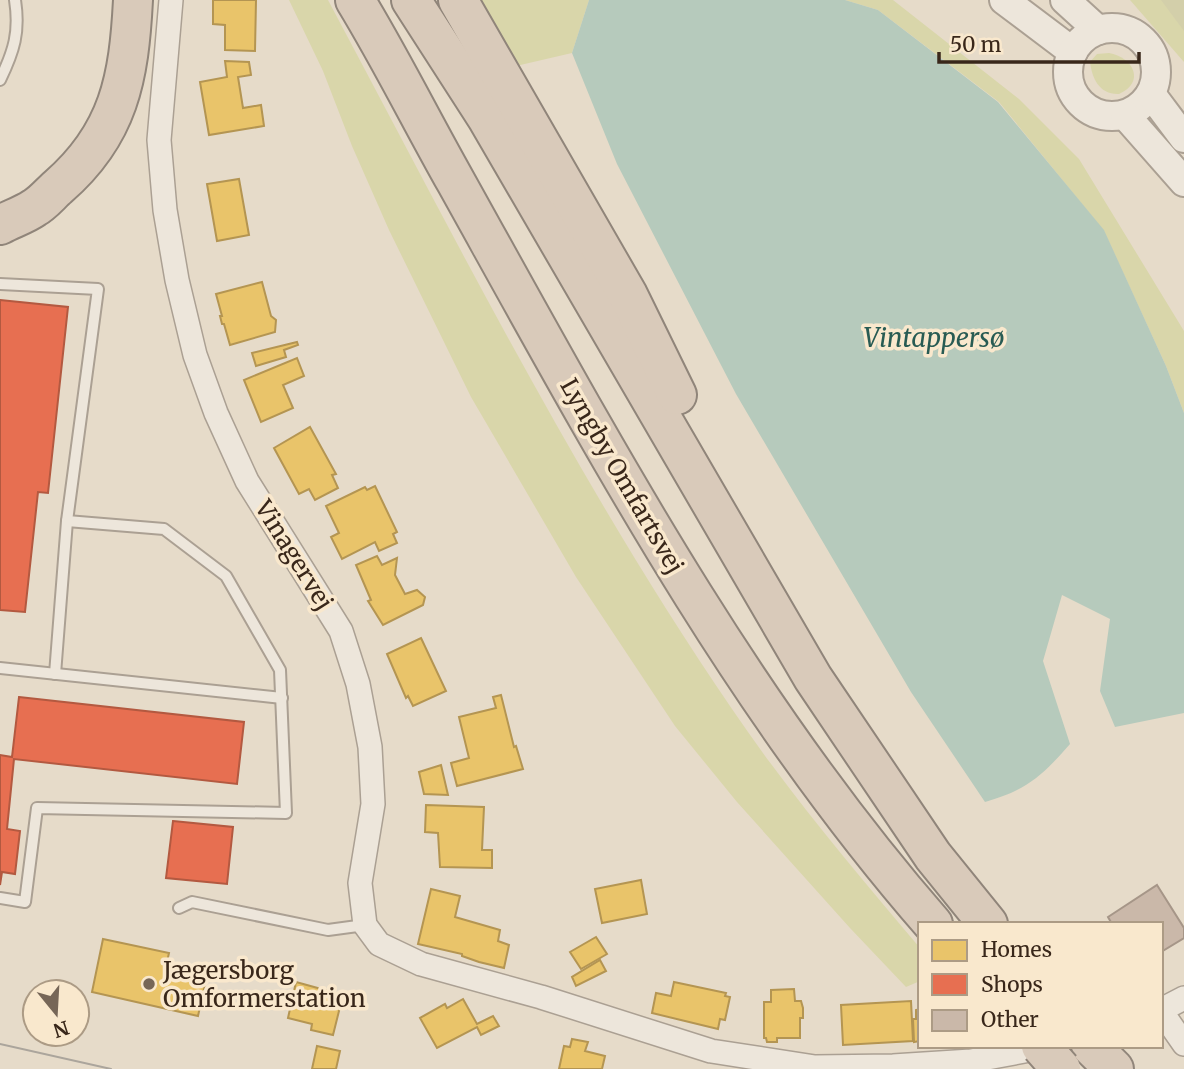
<svg xmlns="http://www.w3.org/2000/svg" width="1184" height="1069" font-family="Merriweather,serif">
	<style>
		.green { fill: #d9d6aa }
		.cemetery { fill: #d3cfaa }
		.water { fill: #b6cabc }
		.homes { fill: #e9c46a; stroke: #b49552; stroke-width: 2 }
		.shops { fill: #e76f51; stroke: #b35940; stroke-width: 2 }
		.building { fill: #cab8a9; stroke: #a69688; stroke-width: 2 }
		.lines { fill: none; stroke-linecap: round; stroke-linejoin: round }
		.service-casing { stroke: #aba093; stroke-width: 14 }
		.minor-casing { stroke: #aba093; stroke-width: 26 }
		.tertiary-casing { stroke: #aba093; stroke-width: 32 }
		.motorway-casing { stroke: #90857a; stroke-width: 42 }
		.service { stroke: #ede6db; stroke-width: 10 }
		.minor { stroke: #ede6db; stroke-width: 23 }
		.tertiary { stroke: #ede6db; stroke-width: 28 }
		.motorway { stroke: #d9caba; stroke-width: 38 }
		.tram { stroke: #aba59c; stroke-width: 2 }
		.motorway-bridge-casing { stroke: #90857a; stroke-width: 42; stroke-linecap: butt }
		.motorway-bridge { stroke: #d9caba; stroke-width: 38 }
		.poi-dot { fill: #766657; stroke: #f9e8cd; stroke-width: 2.5 }
		.labels { text-anchor: middle; dominant-baseline: central; stroke-width: 7; stroke-linejoin: round; paint-order: stroke }
		.street-label { font-size: 24px; fill: #39271a; stroke: #f9e8cd }
		.poi-label { font-size: 24px; fill: #39271a; stroke: #f9e8cd; text-anchor: start }
		.water-label { font-size: 26px; font-style: italic; fill: #285b53; stroke: #f9e8cd }
	</style>
	<rect width="100%" height="100%" fill="#e6dbc9"/>
	<g class="green">
		<path d="M 289,0 L 328,0 C 456,240 578,484 732,709 C 789,793 854,870 920,948 L 920,981 L 906,987 L 850,928 L 737,802 L 675,726 L 576,577 L 471,397 L 389,230 L 352,146 L 323,71 Z"/>
		<polygon points="478,0 589,0 572,53 516,66"/>
		<polygon points="845,0 893,0 1019,99 1079,159 1184,331 1184,413 1166,366 1104,231 999,102 878,10"/>
		<polygon points="1130,0 1184,0 1184,62"/>
		<path d="M 1109,53 C 1133,57 1146,82 1119,94 C 1100,95 1092,79 1090,62 L 1097,54 Z"/>
	</g>
	<polygon class="cemetery" points="1161,0 1184,0 1184,31"/>
	<path class="water" d="M 589,0 L 845,0 L 878,10 L 998,102 L 1104,230 L 1166,366 L 1184,413 L 1184,713 L 1115,727 L 1100,691 L 1110,619 L 1062,595 L 1043,661 L 1070,744 C 1042,776 1027,790 985,802 L 911,692 L 736,394 L 617,164 L 572,53 Z"/>
	<g class="homes">
		<polygon points="213,0 256,0 255,51 225,50 225,25 213,24"/>
		<polygon points="225,61 249,62 251,75 238,77 243,108 261,105 264,126 209,135 200,82 227,77"/>
		<polygon points="239,179 249,235 217,241 207,184"/>
		<polygon points="262,282 271,316 276,320 275,332 230,345 224,324 222,324 220,316 222,316 216,294"/>
		<polygon points="297,342 298,345 284,350 286,357 256,366 252,353"/>
		<polygon points="297,358 304,376 283,385 293,408 261,422 244,380"/>
		<polygon points="310,427 336,474 332,475 338,488 315,500 309,489 299,494 274,448"/>
		<polygon points="375,486 397,532 393,534 397,543 379,551 375,542 342,559 331,537 339,533 326,506 365,487 367,490"/>
		<polygon points="377,556 382,565 397,558 395,575 405,594 417,590 425,597 423,605 383,625 368,601 371,600 356,565"/>
		<polygon points="421,638 446,691 413,706 408,696 406,698 387,654"/>
		<polygon points="501,695 514,747 516,746 523,769 457,786 451,763 469,758 459,717 496,708 493,697"/>
		<polygon points="441,765 448,795 424,794 419,772"/>
		<polygon points="426,805 484,807 482,850 492,850 492,868 440,867 438,833 425,832"/>
		<polygon points="641,880 647,914 602,923 595,889"/>
		<polygon points="431,889 460,896 455,917 500,930 498,941 509,945 504,968 479,962 462,956 462,954 418,944"/>
		<polygon points="596,937 607,954 581,969 570,952"/>
		<polygon points="103,939 169,953 166,966 207,975 198,1016 92,992"/>
		<polygon points="600,960 606,971 576,986 572,977"/>
		<polygon points="296,982 343,995 333,1035 311,1030 312,1024 288,1018"/>
		<polygon points="674,982 726,993 725,996 730,997 725,1020 720,1019 718,1029 652,1013 656,993 671,996"/>
		<polygon points="794,989 795,1001 801,1001 803,1008 803,1018 800,1018 800,1038 777,1038 777,1042 767,1042 766,1038 764,1038 764,1002 771,1002 771,990"/>
		<polygon points="463,999 477,1024 493,1016 499,1026 481,1035 477,1027 437,1048 420,1018 445,1004 447,1008"/>
		<polygon points="911,1001 913,1041 843,1045 841,1005"/>
		<polygon points="920,1009 920,1041 914,1042 913,1019 916,1019 916,1010"/>
		<polygon points="572,1039 588,1042 585,1051 605,1056 602,1069 559,1069 564,1046 570,1047"/>
		<polygon points="317,1046 340,1051 336,1069 312,1069"/>
	</g>
	<g class="shops">
		<polygon points="0,300 68,307 48,493 38,492 25,612 0,610"/>
		<polygon points="19,697 244,722 237,784 14,759 7,829 20,831 15,874 2,872 0,885 0,755 12,757"/>
		<polygon points="173,821 233,827 227,884 166,878"/>
	</g>
	<polygon class="building" points="1157,885 1184,928 1184,938 1161,952 1161,924 1112,924 1108,917"/>
	<g class="lines">
		<defs>
			<g id="service">
				<path d="M 0,80 C 14,51 20,32 15,0"/>
				<polyline points="0,284 98,289 67,521 55,674"/>
				<polyline points="0,668 282,698"/>
				<polyline points="0,898 25,902 37,808 286,813 280,670 226,576 164,529 67,521"/>
				<polyline points="179,908 192,902 328,930 365,925"/>
			</g>
			<g id="minor">
				<polyline points="171,0 159,140 165,210 177,280 195,355 216,413 247,481 341,631 358,684 370,747 373,804 360,883 365,925 379,944 421,964 541,997 711,1051 815,1067 893,1066 971,1061 1051,1046"/>
				<polyline points="1161,1010 1184,998"/>
				<polyline points="1161,1011 1184,1044"/>
			</g>
			<g id="tertiary">
				<polyline points="1004,0 1073,52"/>
				<polyline points="1065,0 1098,30"/>
				<circle cx="1112" cy="72" r="44"/>
				<polyline points="1151,94 1184,138"/>
				<polyline points="1125,115 1184,182"/>
			</g>
			<g id="motorway">
				<path d="M 355,0 C 391,59 422,122 456,182 C 599,439 738,701 933,924"/>
				<polyline points="411,0 487,118 813,678 933,856 988,924"/>
				<polyline points="458,0 628,295 677,395"/>
				<path d="M 0,225 C 11,219 24,215 34,208 C 43,203 50,194 58,187 C 119,134 129,78 133,0"/>
				<polyline points="1091,1046 1114,1069"/>
			</g>
		</defs>
		<use href="#service" class="service-casing"/>
		<use href="#minor" class="minor-casing"/>
		<use href="#tertiary" class="tertiary-casing"/>
		<use href="#motorway" class="motorway-casing"/>
		<use href="#service" class="service"/>
		<use href="#minor" class="minor"/>
		<use href="#tertiary" class="tertiary"/>
		<use href="#motorway" class="motorway"/>
		<polyline class="tram" points="0,1044 111,1069"/>
		<defs>
			<polyline id="motorway-bridge" points="1041,1046 1061,1069"/>
		</defs>
		<use href="#motorway-bridge" class="motorway-bridge-casing"/>
		<use href="#motorway-bridge" class="motorway-bridge"/>
	</g>
	<circle class="poi-dot" cx="149" cy="984" r="7"/>
	<g class="labels">
		<g class="street-label">
			<text transform="translate(622 476) rotate(60)">Lyngby Omfartsvej</text>
			<text transform="translate(294 555) rotate(58)">Vinagervej</text>
		</g>
		<g class="poi-label">
			<text x="163" y="970">Jægersborg<tspan x="163" dy="28">Omformerstation</tspan></text>
		</g>
		<g class="water-label">
			<text x="934" y="337">Vintappersø</text>
		</g>
	</g>
	<rect x="918" y="922" width="245" height="126" fill="#f9e8cd" stroke="#ac9b85" stroke-width="2"/>
	<rect x="932" y="940" width="35" height="21" fill="#e9c46a" stroke="#ac9b85" stroke-width="2"/>
	<text x="981" y="957" font-size="21" fill="#39271a">Homes</text>
	<rect x="932" y="974" width="35" height="21" fill="#e76f51" stroke="#ac9b85" stroke-width="2"/>
	<text x="981" y="992" font-size="21" fill="#39271a">Shops</text>
	<rect x="932" y="1010" width="35" height="21" fill="#cab8a9" stroke="#ac9b85" stroke-width="2"/>
	<text x="981" y="1027" font-size="21" fill="#39271a">Other</text>
	<g transform="translate(56 1013) rotate(162)"><circle r="33" fill="#f9e8cd" stroke="#ac9b85" stroke-width="2"/>
	<path d="M0-5L12 26L0 18L-12 26Z" fill="#766657"/>
	<text y="-10" font-size="19" font-weight="bold" text-anchor="middle" fill="#39271a">N</text>
	</g>
	<path d="M939 52v10h200v-10" fill="none" stroke="#39271a" stroke-width="3.5"/>
	<text x="950" y="52" font-size="21" fill="#39271a" stroke="#f9e8cd" stroke-width="5" paint-order="stroke">50 m</text>
</svg>
